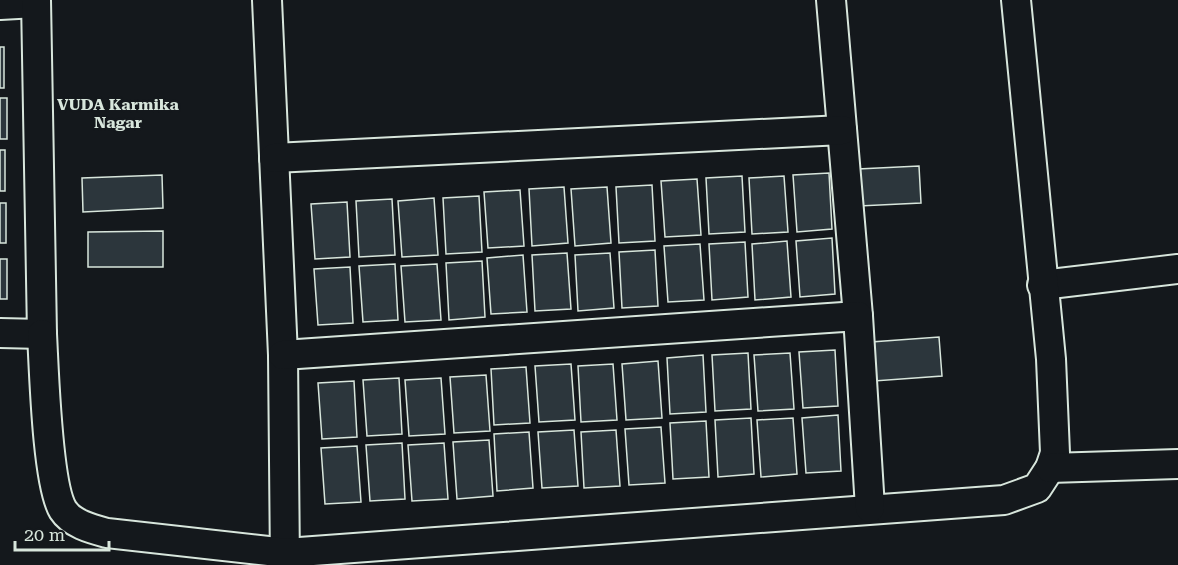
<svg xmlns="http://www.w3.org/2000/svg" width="1178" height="565" font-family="'Roboto Serif',serif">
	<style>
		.building { fill: #2c363c; stroke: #d8e6dc; stroke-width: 1.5 }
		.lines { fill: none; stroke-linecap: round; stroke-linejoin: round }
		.minor-casing { stroke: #d8e6dc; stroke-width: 32 }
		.minor { stroke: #14181c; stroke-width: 28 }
		.labels { text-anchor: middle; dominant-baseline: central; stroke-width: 4.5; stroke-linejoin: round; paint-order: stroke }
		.neighbourhood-label { font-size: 16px; font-weight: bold; fill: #d8e6dc; stroke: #14181c }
	</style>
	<rect width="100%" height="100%" fill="#14181c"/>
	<g class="building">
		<rect x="0" y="47" width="4" height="41"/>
		<rect x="0" y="98" width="7" height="41"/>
		<rect x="0" y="150" width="5" height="41"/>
		<polygon points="919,166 921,203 859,206 858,169"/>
		<polygon points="829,173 832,229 797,232 793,175"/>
		<polygon points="162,175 163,208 83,212 82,178"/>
		<polygon points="742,176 745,232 709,234 706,178"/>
		<polygon points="784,176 788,232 752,234 749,178"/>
		<polygon points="697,179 701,235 665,237 661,181"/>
		<polygon points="652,185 655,241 619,243 616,187"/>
		<polygon points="564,187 568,243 532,246 529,189"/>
		<polygon points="607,187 611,243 575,246 571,189"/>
		<polygon points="520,190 524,246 488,248 484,192"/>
		<polygon points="479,196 482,252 446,254 443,198"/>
		<polygon points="434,198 438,255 402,257 398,201"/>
		<polygon points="392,199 395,255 359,257 356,201"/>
		<polygon points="347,202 350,257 315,259 311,204"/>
		<rect x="0" y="203" width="6" height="40"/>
		<polygon points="163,231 163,267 88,267 88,232"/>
		<polygon points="832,238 835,294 800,297 796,241"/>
		<polygon points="787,241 791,297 755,300 752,244"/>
		<polygon points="745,242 748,297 712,300 709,244"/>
		<polygon points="700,244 704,300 668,302 664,246"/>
		<polygon points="655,250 658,306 622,308 619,252"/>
		<polygon points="567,253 571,309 535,311 532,255"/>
		<polygon points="610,253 614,308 578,311 575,255"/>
		<polygon points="523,255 527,312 491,314 487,258"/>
		<rect x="0" y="259" width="7" height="40"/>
		<polygon points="482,261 485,317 449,320 446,263"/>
		<polygon points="395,264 398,320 363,322 359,266"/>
		<polygon points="437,264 441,320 405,322 401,266"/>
		<polygon points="350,267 353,323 318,325 314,269"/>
		<polygon points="939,337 942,376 874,381 871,342"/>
		<polygon points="835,350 838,406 803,408 799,352"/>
		<polygon points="748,353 751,409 715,411 712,355"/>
		<polygon points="790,353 794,409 758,411 754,355"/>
		<polygon points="703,355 706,412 670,414 667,358"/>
		<polygon points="658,361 662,418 626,420 622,364"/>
		<polygon points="571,364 575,420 539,422 535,366"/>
		<polygon points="613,364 617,420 581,422 578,366"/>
		<polygon points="526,367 530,423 494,425 491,369"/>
		<polygon points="486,375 490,431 454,433 450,377"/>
		<polygon points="399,378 402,434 367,436 363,380"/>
		<polygon points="441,378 445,434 409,436 405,380"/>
		<polygon points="354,381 357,437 322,439 318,383"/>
		<polygon points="838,415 841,471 806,473 802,418"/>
		<polygon points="751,418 754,474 718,477 715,420"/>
		<polygon points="793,418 797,474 761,477 757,420"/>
		<polygon points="706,421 709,477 673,479 670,423"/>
		<polygon points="661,427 665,483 629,485 625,429"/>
		<polygon points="574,430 578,486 542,488 538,432"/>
		<polygon points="616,430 620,486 584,488 581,432"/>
		<polygon points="529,432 533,488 497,491 494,434"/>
		<polygon points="489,440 493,496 457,499 453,442"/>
		<polygon points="402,443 405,499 370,501 366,445"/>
		<polygon points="444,443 448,499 412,501 408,445"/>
		<polygon points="357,446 361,502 325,504 321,448"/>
	</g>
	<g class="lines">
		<defs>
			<g id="minor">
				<polyline points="267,0 283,355 285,565"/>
				<polyline points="831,0 858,316"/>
				<polyline points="0,5 36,3"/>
				<polyline points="274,158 842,130"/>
				<polyline points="1042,285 1178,269"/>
				<polyline points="0,333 42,334 36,0"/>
				<path d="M 42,334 C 44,369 47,484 63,510 C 72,524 92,529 107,533 L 286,553 L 1004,500 L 1037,488 L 1050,468 L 1055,453 L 1051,359 L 1016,0"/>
				<polyline points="283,355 858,316 870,508"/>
				<polyline points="1050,468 1178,464"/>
			</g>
		</defs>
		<use href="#minor" class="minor-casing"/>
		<use href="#minor" class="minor"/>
	</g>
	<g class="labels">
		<g class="neighbourhood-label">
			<text x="118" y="104">VUDA Karmika<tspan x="118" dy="18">Nagar</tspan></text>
		</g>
	</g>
	<path d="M15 541v9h94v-9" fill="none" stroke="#d8e6dc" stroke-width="3"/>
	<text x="24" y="541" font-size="18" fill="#d8e6dc" stroke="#14181c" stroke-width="4.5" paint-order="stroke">20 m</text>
</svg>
